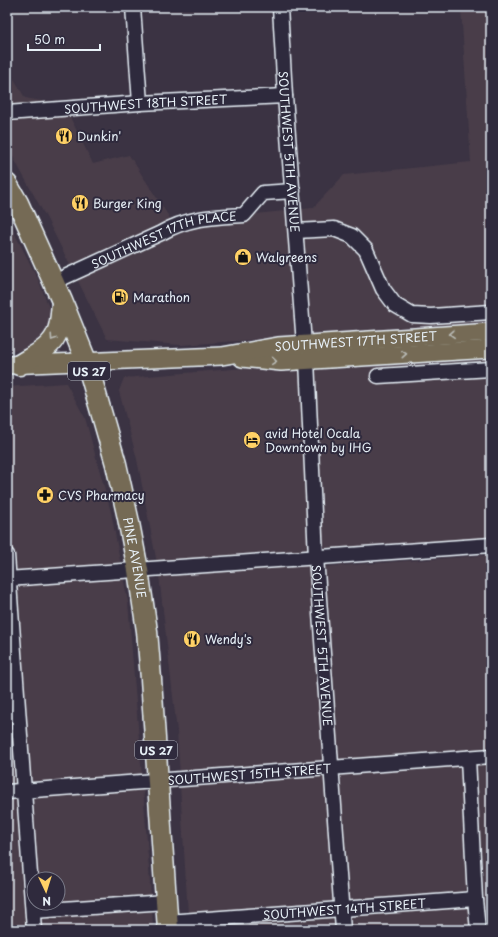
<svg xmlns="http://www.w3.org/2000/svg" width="498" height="937" font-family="'Playpen Sans',sans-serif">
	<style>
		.built { fill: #4a3e4a; fill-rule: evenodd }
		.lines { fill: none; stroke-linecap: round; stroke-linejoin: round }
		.minor-casing { stroke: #e8f1f8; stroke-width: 17 }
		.major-casing { stroke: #e8f1f8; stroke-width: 20 }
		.highway-casing { stroke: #e8f1f8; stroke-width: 23 }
		.minor { stroke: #2f2a3d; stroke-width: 14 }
		.major { stroke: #746b55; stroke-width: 17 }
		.highway { stroke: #746b55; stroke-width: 20 }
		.oneway { stroke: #babbb7 }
		.labels { text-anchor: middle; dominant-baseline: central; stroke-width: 4; stroke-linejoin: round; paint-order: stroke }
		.shield { fill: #2f2a3d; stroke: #b0b5c0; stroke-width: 1 }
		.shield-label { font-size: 11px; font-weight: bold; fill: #e8f1f8 }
		.street-label { font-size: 12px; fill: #e8f1f8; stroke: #2f2a3d }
		.poi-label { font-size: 12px; fill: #e8f1f8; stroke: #2f2a3d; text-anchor: start }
	</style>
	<rect width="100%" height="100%" fill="#3b3343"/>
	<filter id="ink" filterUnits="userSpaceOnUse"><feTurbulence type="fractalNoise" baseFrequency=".025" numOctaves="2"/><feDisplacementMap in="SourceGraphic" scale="8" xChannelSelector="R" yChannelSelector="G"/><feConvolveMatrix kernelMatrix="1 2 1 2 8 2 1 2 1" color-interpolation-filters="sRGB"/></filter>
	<g filter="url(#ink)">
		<g class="built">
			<polygon points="461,7 491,7 491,323 181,345 107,339 46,217 7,146 7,67 25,98 64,105 93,164 129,155 173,223 313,208 344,175 471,162"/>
			<polygon points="7,219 38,279 54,321 53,329 33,350 7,351"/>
			<polygon points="491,355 491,539 321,551 312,366"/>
			<polygon points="270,366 302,366 311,552 157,563 137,459 119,391 124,378"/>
			<polygon points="66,383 85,418 111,512 121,566 7,574 7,387"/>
			<polygon points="491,555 491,751 336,762 322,567"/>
			<polygon points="312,563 326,762 180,774 177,731 159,575"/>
			<polygon points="123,577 128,602 142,777 20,786 11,672 7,668 7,585"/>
			<polygon points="7,673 26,930 7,930"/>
			<polygon points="491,762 491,930 486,930 476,763"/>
			<polygon points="464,764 469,894 345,902 336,773"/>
			<polygon points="327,774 336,903 188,914 180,785"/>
			<path d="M 143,788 L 151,898 L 30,906 L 23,797 ZM 34,879 L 58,879 L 58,903 L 34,903 Z"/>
			<polygon points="470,905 473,930 348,930 346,913"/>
			<polygon points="152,909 153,930 31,930 31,917"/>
			<polygon points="337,914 338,930 189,930 189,926"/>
		</g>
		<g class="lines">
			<defs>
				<g id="minor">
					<polyline points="133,7 140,103"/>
					<path id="s1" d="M 280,7 L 285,96 L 304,344"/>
					<path id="s2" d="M 7,113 L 140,103 L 285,96"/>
					<polyline points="296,231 334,229 352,236 366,250 383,289 395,305 412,315 431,316 491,312"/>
					<path id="s3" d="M 54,282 L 161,233 C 189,217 213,217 244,215 L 263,193 L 293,191"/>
					<path id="s4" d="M 307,360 L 316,557 L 343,930"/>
					<polyline points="378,376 491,369"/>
					<polyline points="7,555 34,930"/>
					<polyline points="7,579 491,545"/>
					<polyline points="468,758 475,899 478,930"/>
					<path id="s5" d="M 7,792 L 491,756"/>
					<polyline points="33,911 166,902"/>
					<path id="s6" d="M 167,922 L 475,899"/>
				</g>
				<g id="major">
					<polyline points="242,358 281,362 491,349"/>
					<path id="s7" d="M 7,365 L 222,356 L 278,346 L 491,332"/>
				</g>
				<g id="highway">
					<path id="s8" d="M 7,184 L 18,203 L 62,301 L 87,363 L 116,464 L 128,518 L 138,570 L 147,631 L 151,679 L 168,930"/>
					<path d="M 19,365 C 33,356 53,348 58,330 C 61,322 61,311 62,303"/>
				</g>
			</defs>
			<use href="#minor" class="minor-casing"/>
			<use href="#major" class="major-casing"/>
			<use href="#highway" class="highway-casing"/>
			<use href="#minor" class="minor"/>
			<use href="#major" class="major"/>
			<use href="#highway" class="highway"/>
		</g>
		<defs><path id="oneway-chevron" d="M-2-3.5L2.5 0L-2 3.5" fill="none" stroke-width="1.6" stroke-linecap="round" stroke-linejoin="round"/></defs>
		<g class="oneway">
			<use href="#oneway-chevron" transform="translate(452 334) rotate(176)"/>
			<use href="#oneway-chevron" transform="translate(53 338) rotate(124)"/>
			<use href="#oneway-chevron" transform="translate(404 354) rotate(-4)"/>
			<use href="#oneway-chevron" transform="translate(274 361) rotate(5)"/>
		</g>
	</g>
	<defs>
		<symbol id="restaurant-disc" viewBox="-11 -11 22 22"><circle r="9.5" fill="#ffd166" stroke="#2f2a3d"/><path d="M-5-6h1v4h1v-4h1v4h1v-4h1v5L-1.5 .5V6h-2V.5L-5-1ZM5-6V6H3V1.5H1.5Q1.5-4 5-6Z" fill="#111"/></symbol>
		<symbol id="shop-disc" viewBox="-11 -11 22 22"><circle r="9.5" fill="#ffd166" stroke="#2f2a3d"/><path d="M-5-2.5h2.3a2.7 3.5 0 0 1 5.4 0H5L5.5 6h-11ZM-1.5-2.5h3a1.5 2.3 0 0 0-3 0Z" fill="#111"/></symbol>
		<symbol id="fuel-disc" viewBox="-11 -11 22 22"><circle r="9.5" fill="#ffd166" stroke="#2f2a3d"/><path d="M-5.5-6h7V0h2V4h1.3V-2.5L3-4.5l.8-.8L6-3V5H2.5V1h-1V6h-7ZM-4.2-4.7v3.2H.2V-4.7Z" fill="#111"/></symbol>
		<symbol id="hotel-disc" viewBox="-11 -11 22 22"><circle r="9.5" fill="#ffd166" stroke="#2f2a3d"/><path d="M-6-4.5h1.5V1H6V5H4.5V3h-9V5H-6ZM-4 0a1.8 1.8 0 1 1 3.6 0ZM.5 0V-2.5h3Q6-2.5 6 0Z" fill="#111"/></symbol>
		<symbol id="pharmacy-disc" viewBox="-11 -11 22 22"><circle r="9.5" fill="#ffd166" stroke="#2f2a3d"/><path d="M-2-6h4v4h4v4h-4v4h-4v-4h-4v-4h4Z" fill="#111"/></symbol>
	</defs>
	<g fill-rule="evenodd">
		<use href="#restaurant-disc" x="54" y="126" width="20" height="20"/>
		<use href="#restaurant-disc" x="70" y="193" width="20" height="20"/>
		<use href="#shop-disc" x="233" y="247" width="20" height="20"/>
		<use href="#fuel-disc" x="110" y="287" width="20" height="20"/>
		<use href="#hotel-disc" x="242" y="430" width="20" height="20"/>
		<use href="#pharmacy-disc" x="35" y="485" width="20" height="20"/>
		<use href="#restaurant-disc" x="182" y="629" width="20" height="20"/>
	</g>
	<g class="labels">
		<g class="shield">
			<rect x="68" y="362" width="42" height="18" rx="3"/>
			<rect x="135" y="741" width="42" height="18" rx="3"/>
		</g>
		<g class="shield-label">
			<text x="89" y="371">US 27</text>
			<text x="156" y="750">US 27</text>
		</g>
		<g class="street-label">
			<text stroke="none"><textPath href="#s2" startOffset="139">SOUTHWEST 18TH STREET</textPath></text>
			<text stroke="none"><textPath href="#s1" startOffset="145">SOUTHWEST 5TH AVENUE</textPath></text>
			<text stroke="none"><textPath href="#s3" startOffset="119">SOUTHWEST 17TH PLACE</textPath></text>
			<text stroke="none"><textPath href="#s7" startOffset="350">SOUTHWEST 17TH STREET</textPath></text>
			<text stroke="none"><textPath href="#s8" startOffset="397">PINE AVENUE</textPath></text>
			<text stroke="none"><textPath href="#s4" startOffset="286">SOUTHWEST 5TH AVENUE</textPath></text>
			<text stroke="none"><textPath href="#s5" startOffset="243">SOUTHWEST 15TH STREET</textPath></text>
			<text stroke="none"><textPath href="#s6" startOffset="178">SOUTHWEST 14TH STREET</textPath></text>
		</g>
		<g class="poi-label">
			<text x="77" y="136">Dunkin'</text>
			<text x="93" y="203">Burger King</text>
			<text x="256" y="257">Walgreens</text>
			<text x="133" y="297">Marathon</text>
			<text x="265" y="433">avid Hotel Ocala<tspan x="265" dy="14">Downtown by IHG</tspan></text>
			<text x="58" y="495">CVS Pharmacy</text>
			<text x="205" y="639">Wendy's</text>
		</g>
	</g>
	<rect width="498" height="937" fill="none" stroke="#2f2a3d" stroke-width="24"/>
	<rect x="12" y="12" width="474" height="913" fill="none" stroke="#e8f1f8" stroke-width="1.5" filter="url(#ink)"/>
	<g transform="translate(46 891) rotate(176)"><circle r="19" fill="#2f2a3d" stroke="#797a88"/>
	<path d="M0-3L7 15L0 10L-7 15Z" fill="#ffd166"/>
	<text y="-6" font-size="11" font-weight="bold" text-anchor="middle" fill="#e8f1f8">N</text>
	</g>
	<path d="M28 44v6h72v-6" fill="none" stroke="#e8f1f8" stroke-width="2"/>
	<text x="34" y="44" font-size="12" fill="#e8f1f8" stroke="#2f2a3d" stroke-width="3" paint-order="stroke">50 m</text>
</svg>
